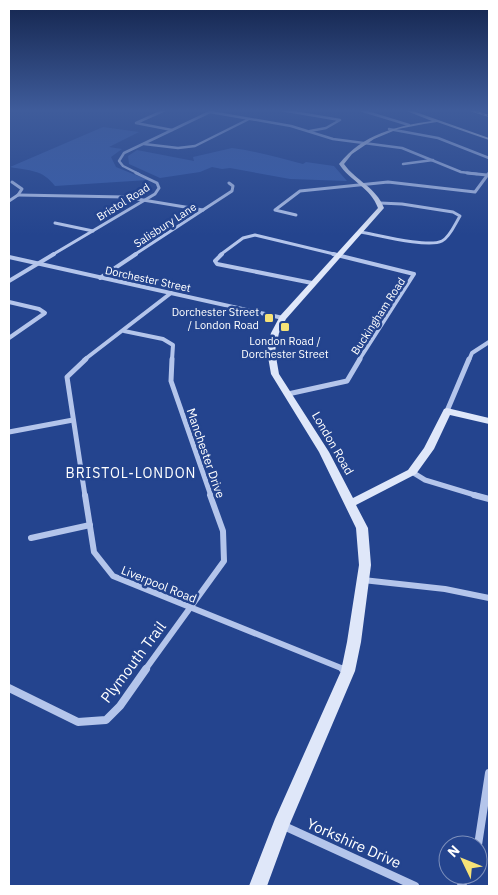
<svg xmlns="http://www.w3.org/2000/svg" width="498" height="895" font-family="'IBM Plex Sans',sans-serif">
	<style>
		.green { fill: #385dab }
		.lines { fill: none; stroke-linecap: round; stroke-linejoin: round }
		.street-far5 { stroke: #b4c5eb; stroke-width: 2.5 }
		.street-far4 { stroke: #b4c5eb; stroke-width: 3 }
		.street-far3 { stroke: #b4c5eb; stroke-width: 4 }
		.street-far2 { stroke: #b4c5eb; stroke-width: 5 }
		.street-far1 { stroke: #b4c5eb; stroke-width: 6 }
		.street { stroke: #b4c5eb; stroke-width: 8 }
		.secondary { fill: #dfe7f9; fill-rule: evenodd }
		.rail-casing { stroke: #fff; stroke-width: 2 }
		.rail { stroke: #24448e; stroke-width: 1; stroke-dasharray: 3; stroke-linecap: butt }
		.poi-dot { fill: #f6e277; stroke: #24448e; stroke-width: 2 }
		.labels { text-anchor: middle; dominant-baseline: central; stroke-width: 5; stroke-linejoin: round; paint-order: stroke }
		.far-street-label { font-size: 11px; fill: #fff; stroke: #24448e }
		.far-poi-label { font-size: 11px; fill: #fff; stroke: #24448e; text-anchor: end }
		.street-label { font-size: 12px; fill: #fff; stroke: #24448e }
		.neighbourhood-label { font-size: 14px; letter-spacing: 1px; fill: #fff; stroke: #24448e }
		.near-street-label { font-size: 15px; fill: #fff; stroke: #24448e }
	</style>
	<rect width="100%" height="100%" fill="#24448e"/>
	<g class="green">
		<path d="M 103,127 L 139,132 L 109,147 L 122,149 L 111,157 L 116,167 L 148,180 L 55,186 C 42,169 30,171 10,167 Z"/>
		<path d="M 232,148 C 256,151 279,158 303,164 L 306,162 L 334,166 L 347,181 L 290,179 L 230,168 L 222,169 L 212,167 L 200,172 L 160,178 L 129,164 L 128,156 L 137,150 L 194,161 L 193,157 Z"/>
	</g>
	<g class="lines">
		<g class="street-far5">
			<polyline points="165,110 136,123 172,130"/>
			<polyline points="281,110 340,120 326,128 310,131"/>
			<polyline points="360,110 409,125"/>
			<polyline points="210,112 291,126 333,139 402,148 461,172 477,174"/>
			<polyline points="389,129 438,138 489,158"/>
			<polyline points="144,144 178,148 195,146 249,119"/>
			<polyline points="403,164 433,160"/>
			<polyline points="139,174 123,166 119,161 124,153 214,110"/>
		</g>
		<g class="street-far4">
			<polyline points="467,173 487,175"/>
			<polyline points="18,195 125,197 203,210"/>
			<polyline points="9,201 18,195 22,189 12,182"/>
			<polyline points="296,215 275,210 300,191 388,182 475,192 489,173"/>
			<polyline points="55,223 93,231"/>
			<path d="M 361,232 C 378,235 428,248 442,241 C 450,237 455,224 460,216 L 453,212 L 402,204 L 380,203"/>
			<polyline points="52,255 155,194 159,188 157,183 136,173"/>
			<polyline points="134,255 232,191 233,186 229,183"/>
			<polyline points="220,255 243,238 255,235 338,255"/>
		</g>
		<g class="street-far3">
			<polyline points="222,254 215,261 217,264 312,283"/>
			<polyline points="333,254 414,274 359,360"/>
			<polyline points="9,257 283,318"/>
			<polyline points="100,278 136,254"/>
			<polyline points="9,281 54,254"/>
			<polyline points="9,302 39,309 45,313 9,338"/>
			<polyline points="124,331 163,339 173,345 172,360"/>
			<polyline points="84,360 171,293"/>
			<polyline points="469,360 472,353 489,342"/>
		</g>
		<g class="street-far2">
			<polyline points="172,359 171,381 211,496"/>
			<polyline points="288,394 347,381 360,359"/>
			<polyline points="447,411 469,359"/>
			<polyline points="9,432 73,420"/>
			<polyline points="412,472 425,480 478,496"/>
			<polyline points="85,496 67,377 86,359"/>
		</g>
		<g class="street-far1">
			<polyline points="85,495 94,552 113,576 346,670"/>
			<polyline points="474,495 489,499"/>
			<polyline points="31,538 90,525"/>
			<polyline points="363,580 445,589 489,598"/>
			<polyline points="145,670 224,561 223,531 210,495"/>
		</g>
		<g class="street">
			<polyline points="343,669 347,671"/>
			<polyline points="9,688 78,722 106,720 120,706 146,669"/>
			<polyline points="284,826 415,886"/>
			<polyline points="478,845 489,773"/>
			<polyline points="461,886 468,875"/>
		</g>
		<path class="secondary" d="M 404,110 L 410,110 L 489,138 L 489,140 L 437,122 L 424,124 L 398,129 L 374,139 L 352,154 L 344,164 C 356,181 376,187 384,208 L 286,319 L 279,333 L 275,351 L 279,374 L 329,452 L 353,498 L 408,470 L 424,448 L 444,409 L 447,408 L 489,418 L 489,424 L 450,415 L 434,449 L 416,474 L 356,505 L 368,528 L 371,565 L 361,642 L 355,671 L 289,826 L 267,886 L 249,886 L 275,819 L 341,671 L 347,642 L 359,565 L 356,528 L 319,452 L 271,374 L 267,351 L 271,333 L 280,316 L 378,208 C 371,188 350,181 339,164 C 363,134 396,126 432,121 Z"/>
		<defs>
			<polyline id="rail" points="470,110 489,116"/>
		</defs>
		<use href="#rail" class="rail-casing"/>
		<use href="#rail" class="rail"/>
	</g>
	<linearGradient id="sky" x2="0" y2="1"><stop stop-color="#14254e"/><stop offset="0.47" stop-color="#3f5c9b"/><stop offset="1" stop-color="#3f5c9b" stop-opacity="0"/></linearGradient>
	<rect width="498" height="235" fill="url(#sky)"/>
	<g class="poi-dot">
		<rect x="264" y="313" width="10" height="10" rx="2.5"/>
		<rect x="280" y="322" width="10" height="10" rx="2.5"/>
	</g>
	<g class="labels">
		<g class="far-street-label">
			<text transform="translate(123 202) rotate(-32)">Bristol Road</text>
			<text transform="translate(165 225) rotate(-33)">Salisbury Lane</text>
			<text transform="translate(148 279) rotate(12)">Dorchester Street</text>
			<text transform="translate(378 316) rotate(-57)">Buckingham Road</text>
		</g>
		<g class="far-poi-label">
			<text x="259" y="312">Dorchester Street<tspan x="259" dy="13">/ London Road</tspan></text>
			<text x="285" y="341" text-anchor="middle">London Road /<tspan x="285" dy="13">Dorchester Street</tspan></text>
		</g>
		<g class="street-label">
			<text transform="translate(333 443) rotate(60)">London Road</text>
			<text transform="translate(206 453) rotate(71)">Manchester Drive</text>
			<text transform="translate(159 584) rotate(22)">Liverpool Road</text>
		</g>
		<g class="neighbourhood-label">
			<text x="131" y="473">BRISTOL-LONDON</text>
		</g>
		<g class="near-street-label">
			<text transform="translate(133 662) rotate(-53)">Plymouth Trail</text>
			<text transform="translate(354 843) rotate(24)">Yorkshire Drive</text>
		</g>
	</g>
	<rect width="498" height="895" fill="none" stroke="#ffffff" stroke-width="20"/>
	<g transform="translate(463 860) rotate(313)"><circle r="24" fill="#24448e" stroke="#7c8fbb"/>
	<path d="M0-4L9 19L0 12L-9 19Z" fill="#f6e277"/>
	<text y="-8" font-size="14" font-weight="bold" text-anchor="middle" fill="#ffffff">N</text>
	</g>
</svg>
